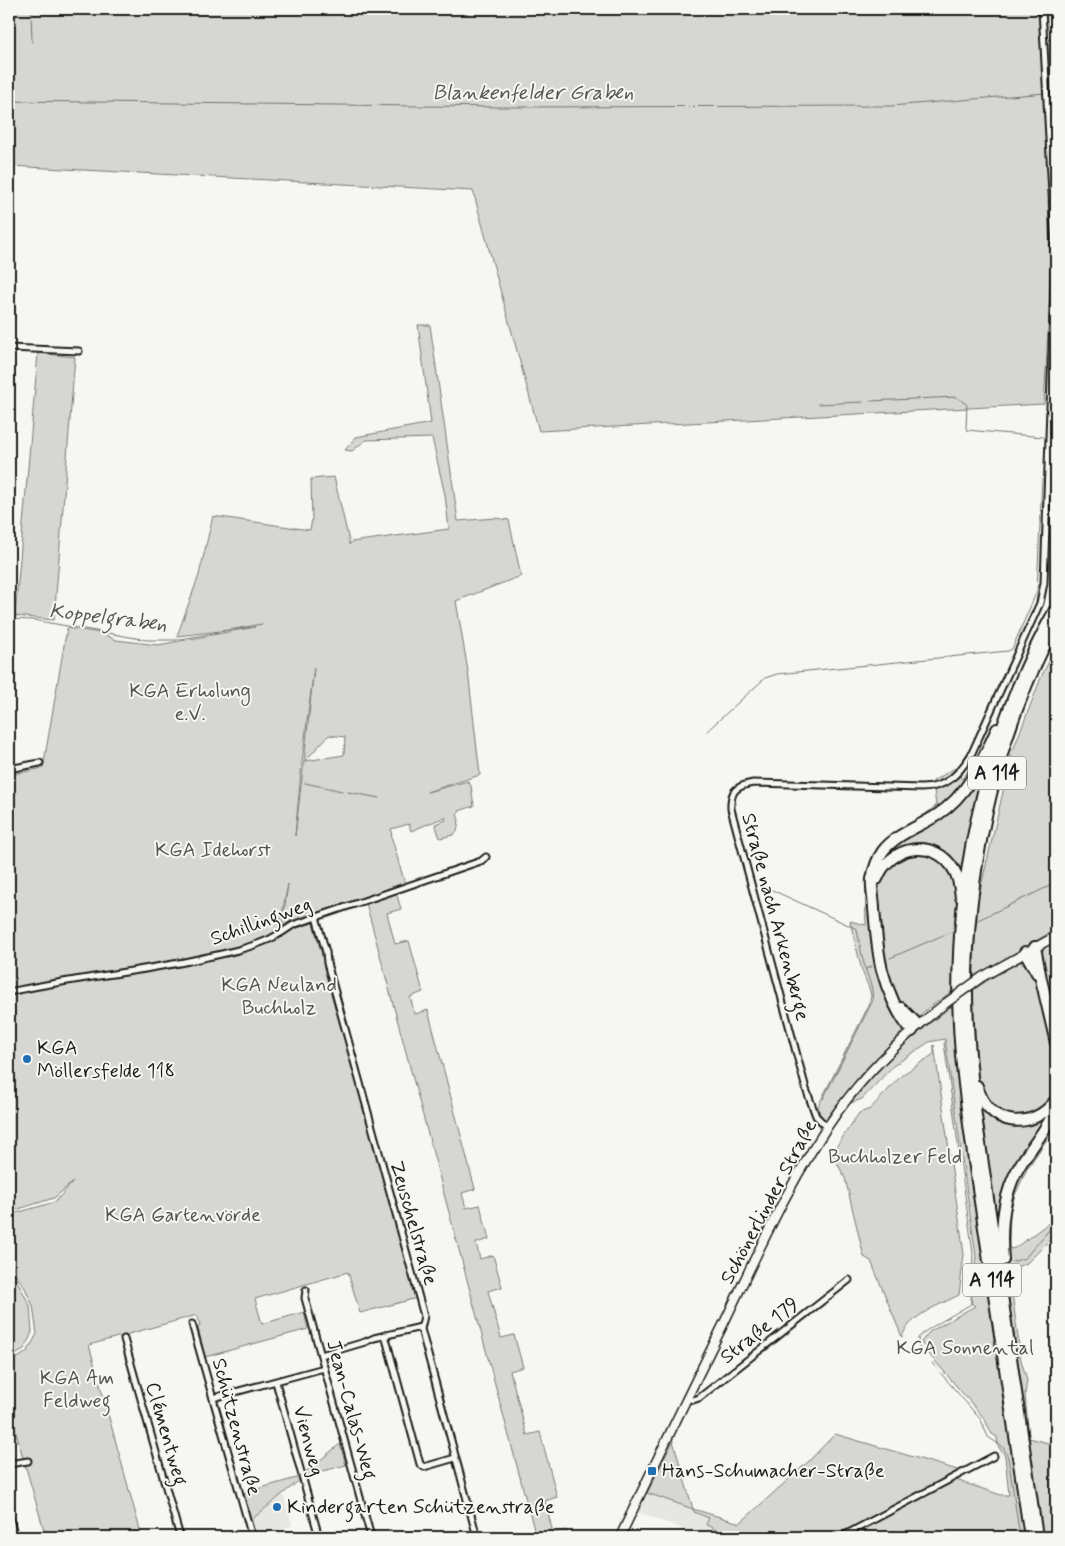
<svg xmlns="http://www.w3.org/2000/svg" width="1065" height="1546" font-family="Mynerve,sans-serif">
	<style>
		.built { fill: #e6e6e2 }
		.green { fill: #d6d6d2; stroke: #797977; fill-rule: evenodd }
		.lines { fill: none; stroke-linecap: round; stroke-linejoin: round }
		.stream { stroke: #727271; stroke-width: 1 }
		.minor-casing { stroke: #1c1c1c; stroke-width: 9 }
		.secondary-casing { stroke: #1c1c1c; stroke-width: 11 }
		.motorway-casing { stroke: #1c1c1c; stroke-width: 14 }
		.minor { stroke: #f6f6f2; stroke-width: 5 }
		.secondary { stroke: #f6f6f2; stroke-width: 8 }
		.motorway { stroke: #f6f6f2; stroke-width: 10 }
		.secondary-bridge-casing { stroke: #1c1c1c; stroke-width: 11; stroke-linecap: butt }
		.secondary-bridge { stroke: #f6f6f2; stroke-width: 8 }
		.poi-dot { fill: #1f6fb2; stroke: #f6f6f2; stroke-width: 2 }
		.labels { text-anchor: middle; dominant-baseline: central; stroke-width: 4; stroke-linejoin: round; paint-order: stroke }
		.shield { fill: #f6f6f2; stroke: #5d5d5c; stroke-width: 1 }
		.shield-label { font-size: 19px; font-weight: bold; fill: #1c1c1c }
		.park-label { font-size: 20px; fill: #545453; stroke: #f6f6f2 }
		.street-label { font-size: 20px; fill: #1c1c1c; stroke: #f6f6f2 }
		.poi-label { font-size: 20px; fill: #1c1c1c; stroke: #f6f6f2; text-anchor: start }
		.water-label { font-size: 21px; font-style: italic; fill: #565654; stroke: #f6f6f2 }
	</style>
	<rect width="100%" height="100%" fill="#f6f6f2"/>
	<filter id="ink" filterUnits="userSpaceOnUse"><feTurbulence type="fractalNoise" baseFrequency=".02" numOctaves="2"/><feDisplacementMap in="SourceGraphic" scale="10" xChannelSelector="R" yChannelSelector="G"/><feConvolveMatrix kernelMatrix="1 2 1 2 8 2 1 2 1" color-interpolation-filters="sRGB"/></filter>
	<g filter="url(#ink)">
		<g class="built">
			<polygon points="673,1441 694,1512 709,1518 706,1525 714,1528 718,1534 727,1537 682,1537 683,1533 681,1528 638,1512"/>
			<polygon points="283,1493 292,1526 255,1536 251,1520"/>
		</g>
		<g class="green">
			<polygon points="9,9 1040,9 1046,38 1045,9 1056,9 1056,200 1048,201 1051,278 1044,404 539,431 473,191 9,166"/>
			<path d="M 418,325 L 430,325 L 458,521 L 495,518 L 509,520 L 521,576 L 456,601 L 468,671 L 480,775 L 427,792 L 468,781 L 471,786 L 474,806 L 459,811 L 459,813 L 457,814 L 459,820 L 457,832 L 453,835 L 440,838 L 435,824 L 446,820 L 445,817 L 411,831 L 409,824 L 391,829 L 392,839 L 405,884 L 348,903 L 290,921 L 282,926 L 288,884 L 278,934 L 313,923 L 417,1298 L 360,1313 L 348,1272 L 255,1299 L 262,1324 L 304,1312 L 308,1329 L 205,1357 L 198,1328 L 200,1325 L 197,1315 L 89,1345 L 142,1537 L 46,1537 L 11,1416 L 9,1416 L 9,1265 L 30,1306 L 32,1332 L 25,1348 L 12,1358 L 11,1362 L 27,1352 L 37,1334 L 33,1306 L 24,1286 L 15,1274 L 9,1251 L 9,1215 L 55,1202 L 73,1182 L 54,1198 L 9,1212 L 9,775 L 43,768 L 67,628 L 101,633 L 116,640 L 158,645 L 255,627 L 177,636 L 199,575 L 213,516 L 310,530 L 312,519 L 311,479 L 334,477 L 349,541 L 349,545 L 351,542 L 449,529 L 445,495 L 432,438 L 366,440 L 352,451 L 345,450 L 356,437 L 431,423 ZM 314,667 L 304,761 L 295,836 L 302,762 ZM 329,735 L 345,737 L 344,755 L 305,761 Z"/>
			<polygon points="38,353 75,357 54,620 15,616"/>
			<polygon points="1056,648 1056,929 974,977 974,917 1012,753 1042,675"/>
			<path d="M 999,735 L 962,889 L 957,892 L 954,990 L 923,1012 L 920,1017 L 914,1016 L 899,1019 L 902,1032 L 861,1074 L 825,1120 L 820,1115 L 818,1106 L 869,1005 L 871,996 L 869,988 L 862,971 L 850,921 L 866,925 C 865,894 863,858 890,838 C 905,827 921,818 936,806 L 933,781 L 955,768 L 962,779 L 983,751 Z"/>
			<polygon points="396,892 401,909 387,913 395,944 409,941 423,992 410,997 415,1014 428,1010 475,1189 462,1193 466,1208 480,1205 489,1239 476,1243 480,1259 493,1255 502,1287 488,1291 501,1338 514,1335 523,1367 510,1371 527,1435 540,1432 557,1497 545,1501 553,1533 566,1530 568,1537 536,1537 366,903"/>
			<path d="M 1056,940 L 1056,1029 L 1040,958 C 1043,948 1047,945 1056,940 Z"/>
			<polygon points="1020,962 1031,968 1037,981 1056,1062 1056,1089 1054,1097 1043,1110 1014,1119 992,1108 979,1086 977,1078 973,990 993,977"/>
			<path d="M 952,1006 L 1026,1537 L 845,1537 L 953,1479 L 1001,1495 L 1009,1495 L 1005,1456 L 998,1446 L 997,1437 L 992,1434 L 984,1418 L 928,1353 L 921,1342 L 929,1332 L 975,1306 L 971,1303 L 976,1256 L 945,1039 L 929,1042 L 893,1066 L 862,1099 L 851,1103 C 880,1066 914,1034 952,1006 Z"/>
			<path d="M 934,1045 L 964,1254 L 959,1295 C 940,1305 909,1315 902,1337 L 871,1261 L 864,1257 L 845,1178 L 832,1153 L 859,1113 L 870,1109 L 902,1075 L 934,1054 Z"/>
			<polygon points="978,1099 987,1113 1037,1120 1043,1123 1014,1166 1005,1185 1007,1186 1000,1249"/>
			<polygon points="1056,1116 1056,1126 1027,1169 1015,1195 1010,1212 1009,1245 1010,1249 1015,1248 1050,1222 1056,1219 1056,1234 1027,1263 1009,1270 1021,1360 1027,1380 1025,1394 1029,1438 1056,1445 1056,1537 1043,1537 1031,1458 1028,1457 1006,1274 1004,1240 1006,1214 1019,1174"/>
			<path d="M 835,1434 L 961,1471 L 838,1537 L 799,1537 L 790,1535 L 789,1537 L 727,1537 C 719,1534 715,1528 706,1525 L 709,1518 L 694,1512 L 693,1509 L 647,1493 L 673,1441 L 693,1509 L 740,1523 L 809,1461 Z"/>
			<polygon points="340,1444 346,1465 304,1476 303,1474"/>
			<polygon points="300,1477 301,1479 251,1520 243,1493"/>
		</g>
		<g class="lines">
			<g class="stream">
				<polyline points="31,9 32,42"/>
				<polyline points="1050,93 1056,93"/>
				<polyline points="9,101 501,107 891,106 1046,93"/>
				<polyline points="870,401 957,397 967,405 966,428 967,430 1043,437"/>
				<polyline points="818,404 863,402"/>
				<polyline points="1053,472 1056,407"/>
				<polyline points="9,619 33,620 147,640 176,640 262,624"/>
				<polyline points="707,731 765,678 777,674 1008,651 1012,649 1037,591 1042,479"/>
				<polyline points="305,783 342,791"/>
				<polyline points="348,792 379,798"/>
				<path d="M 759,884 L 857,929 C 859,942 862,955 865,968 C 869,980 874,989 872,1002 L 823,1099"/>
				<polyline points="978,920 1056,883"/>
				<polyline points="890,958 953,931"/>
				<polyline points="866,969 872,966"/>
				<polyline points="1012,1262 1025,1258 1048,1231 1056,1227"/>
				<polyline points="974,1267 980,1266"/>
				<polyline points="925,1354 919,1347 918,1338 927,1330 971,1304 973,1253 944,1043"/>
				<polyline points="932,1363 981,1420 988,1437 1003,1447 1008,1457 1020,1537"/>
			</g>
			<defs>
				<g id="minor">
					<polyline points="9,348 79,351"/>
					<polyline points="9,769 40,763"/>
					<polyline points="316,917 326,952 327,963 424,1316 421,1329 477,1537"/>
					<path d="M 9,992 C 68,979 130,973 189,961 C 216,955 245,950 270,939 C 278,935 286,930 293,925 L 481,861 L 486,857"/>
					<path d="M 827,1127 L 816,1116 L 806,1089 L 731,809 C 730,791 736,786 753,783 L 921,788 C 946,788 958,775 971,755 L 1040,603 L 1044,583 L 1052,350 L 1055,248 L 1042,9"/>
					<polyline points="306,1290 305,1298 371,1537"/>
					<polyline points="192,1324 252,1537"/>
					<polyline points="385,1335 420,1464 424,1467 455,1458"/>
					<polyline points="124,1339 180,1537"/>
					<polyline points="321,1355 365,1342 374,1338 421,1327"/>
					<polyline points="276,1382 319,1537"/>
					<polyline points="213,1398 324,1368"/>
					<polyline points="687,1398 693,1400 699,1398 849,1280"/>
					<polyline points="9,1464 28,1461"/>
					<polyline points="9,1516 15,1537"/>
					<polyline points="841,1537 994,1456"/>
				</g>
				<g id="secondary">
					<polyline points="982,977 1056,936"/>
					<path d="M 620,1537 C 654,1465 689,1394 724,1323 C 759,1250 792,1175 839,1110 C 869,1069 906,1034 946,1003"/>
				</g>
				<g id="motorway">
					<path d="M 877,879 C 890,845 935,837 954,870 C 959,878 960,888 961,897"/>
					<polyline points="1035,947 1041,979 1056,1043"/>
					<polyline points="1025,952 1037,973"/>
					<polyline points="901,1008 918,1025"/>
					<path d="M 912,1031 C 898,1016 887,989 882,970 C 877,950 876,929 874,909 C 874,900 871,889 872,879 C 874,869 877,859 883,851 C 896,834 919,827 937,815 C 968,795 982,762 997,729"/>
					<path d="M 977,1086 C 988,1127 1032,1132 1056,1100"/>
					<path d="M 1003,1260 C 1000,1226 1003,1191 1022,1162 C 1034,1144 1047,1128 1056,1109"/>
					<path d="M 1030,1537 C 1016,1443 1002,1348 988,1254 C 978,1188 967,1122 961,1055 C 948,902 981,742 1056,608"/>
					<path d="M 1037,1537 L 976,1116 C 971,1069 966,1021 967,973 C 970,856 999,727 1056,624"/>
				</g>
			</defs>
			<use href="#minor" class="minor-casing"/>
			<use href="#secondary" class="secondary-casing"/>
			<use href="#motorway" class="motorway-casing"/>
			<use href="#minor" class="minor"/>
			<use href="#secondary" class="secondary"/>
			<use href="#motorway" class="motorway"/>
			<defs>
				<polyline id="secondary-bridge" points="946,1003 982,977"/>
			</defs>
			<use href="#secondary-bridge" class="secondary-bridge-casing"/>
			<use href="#secondary-bridge" class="secondary-bridge"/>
		</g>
	</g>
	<g class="poi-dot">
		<circle cx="27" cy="1059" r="5"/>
		<rect x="647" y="1466" width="10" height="10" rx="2.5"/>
		<circle cx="277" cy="1507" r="5"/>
	</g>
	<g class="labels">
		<g class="shield">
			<rect x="968" y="756.5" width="58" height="33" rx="4"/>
			<rect x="963" y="1263.5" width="58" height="33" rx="4"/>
		</g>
		<g class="shield-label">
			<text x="997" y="773">A 114</text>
			<text x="992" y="1280">A 114</text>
		</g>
		<g class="park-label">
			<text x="190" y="691">KGA Erholung<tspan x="190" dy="23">e.V.</tspan></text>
			<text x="213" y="850">KGA Idehorst</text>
			<text x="279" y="985">KGA Neuland<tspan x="279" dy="23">Buchholz</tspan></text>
			<text x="895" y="1157">Buchholzer Feld</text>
			<text x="183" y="1215">KGA Gartenvörde</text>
			<text x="965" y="1348">KGA Sonnental</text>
			<text x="77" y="1378">KGA Am<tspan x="77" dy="23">Feldweg</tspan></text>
		</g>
		<g class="street-label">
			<text transform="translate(775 917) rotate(75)">Straße nach Arkenberge</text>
			<text transform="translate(261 922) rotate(-20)">Schillingweg</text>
			<text transform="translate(769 1202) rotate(-62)">Schönerlinder Straße</text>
			<text transform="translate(413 1223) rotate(74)">Zeuschelstraße</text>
			<text transform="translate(760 1331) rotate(-38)">Straße 179</text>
			<text transform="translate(351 1410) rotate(75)">Jean-Calas-Weg</text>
			<text transform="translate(236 1427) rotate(75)">Schützenstraße</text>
			<text transform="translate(166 1434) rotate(74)">Clémentweg</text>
			<text transform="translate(308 1441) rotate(75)">Vienweg</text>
		</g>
		<g class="poi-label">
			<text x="37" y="1048">KGA<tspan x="37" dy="23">Möllersfelde 118</tspan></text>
			<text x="662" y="1471">Hans-Schumacher-Straße</text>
			<text x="287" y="1507">Kindergarten Schützenstraße</text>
		</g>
		<g class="water-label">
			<text x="533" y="93">Blankenfelder Graben</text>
			<text transform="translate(108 618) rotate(7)">Koppelgraben</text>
		</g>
	</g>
	<rect width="1065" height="1546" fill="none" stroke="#f6f6f2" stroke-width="30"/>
	<rect x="15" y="15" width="1035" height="1516" fill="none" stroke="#1c1c1c" stroke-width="2" filter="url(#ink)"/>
</svg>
